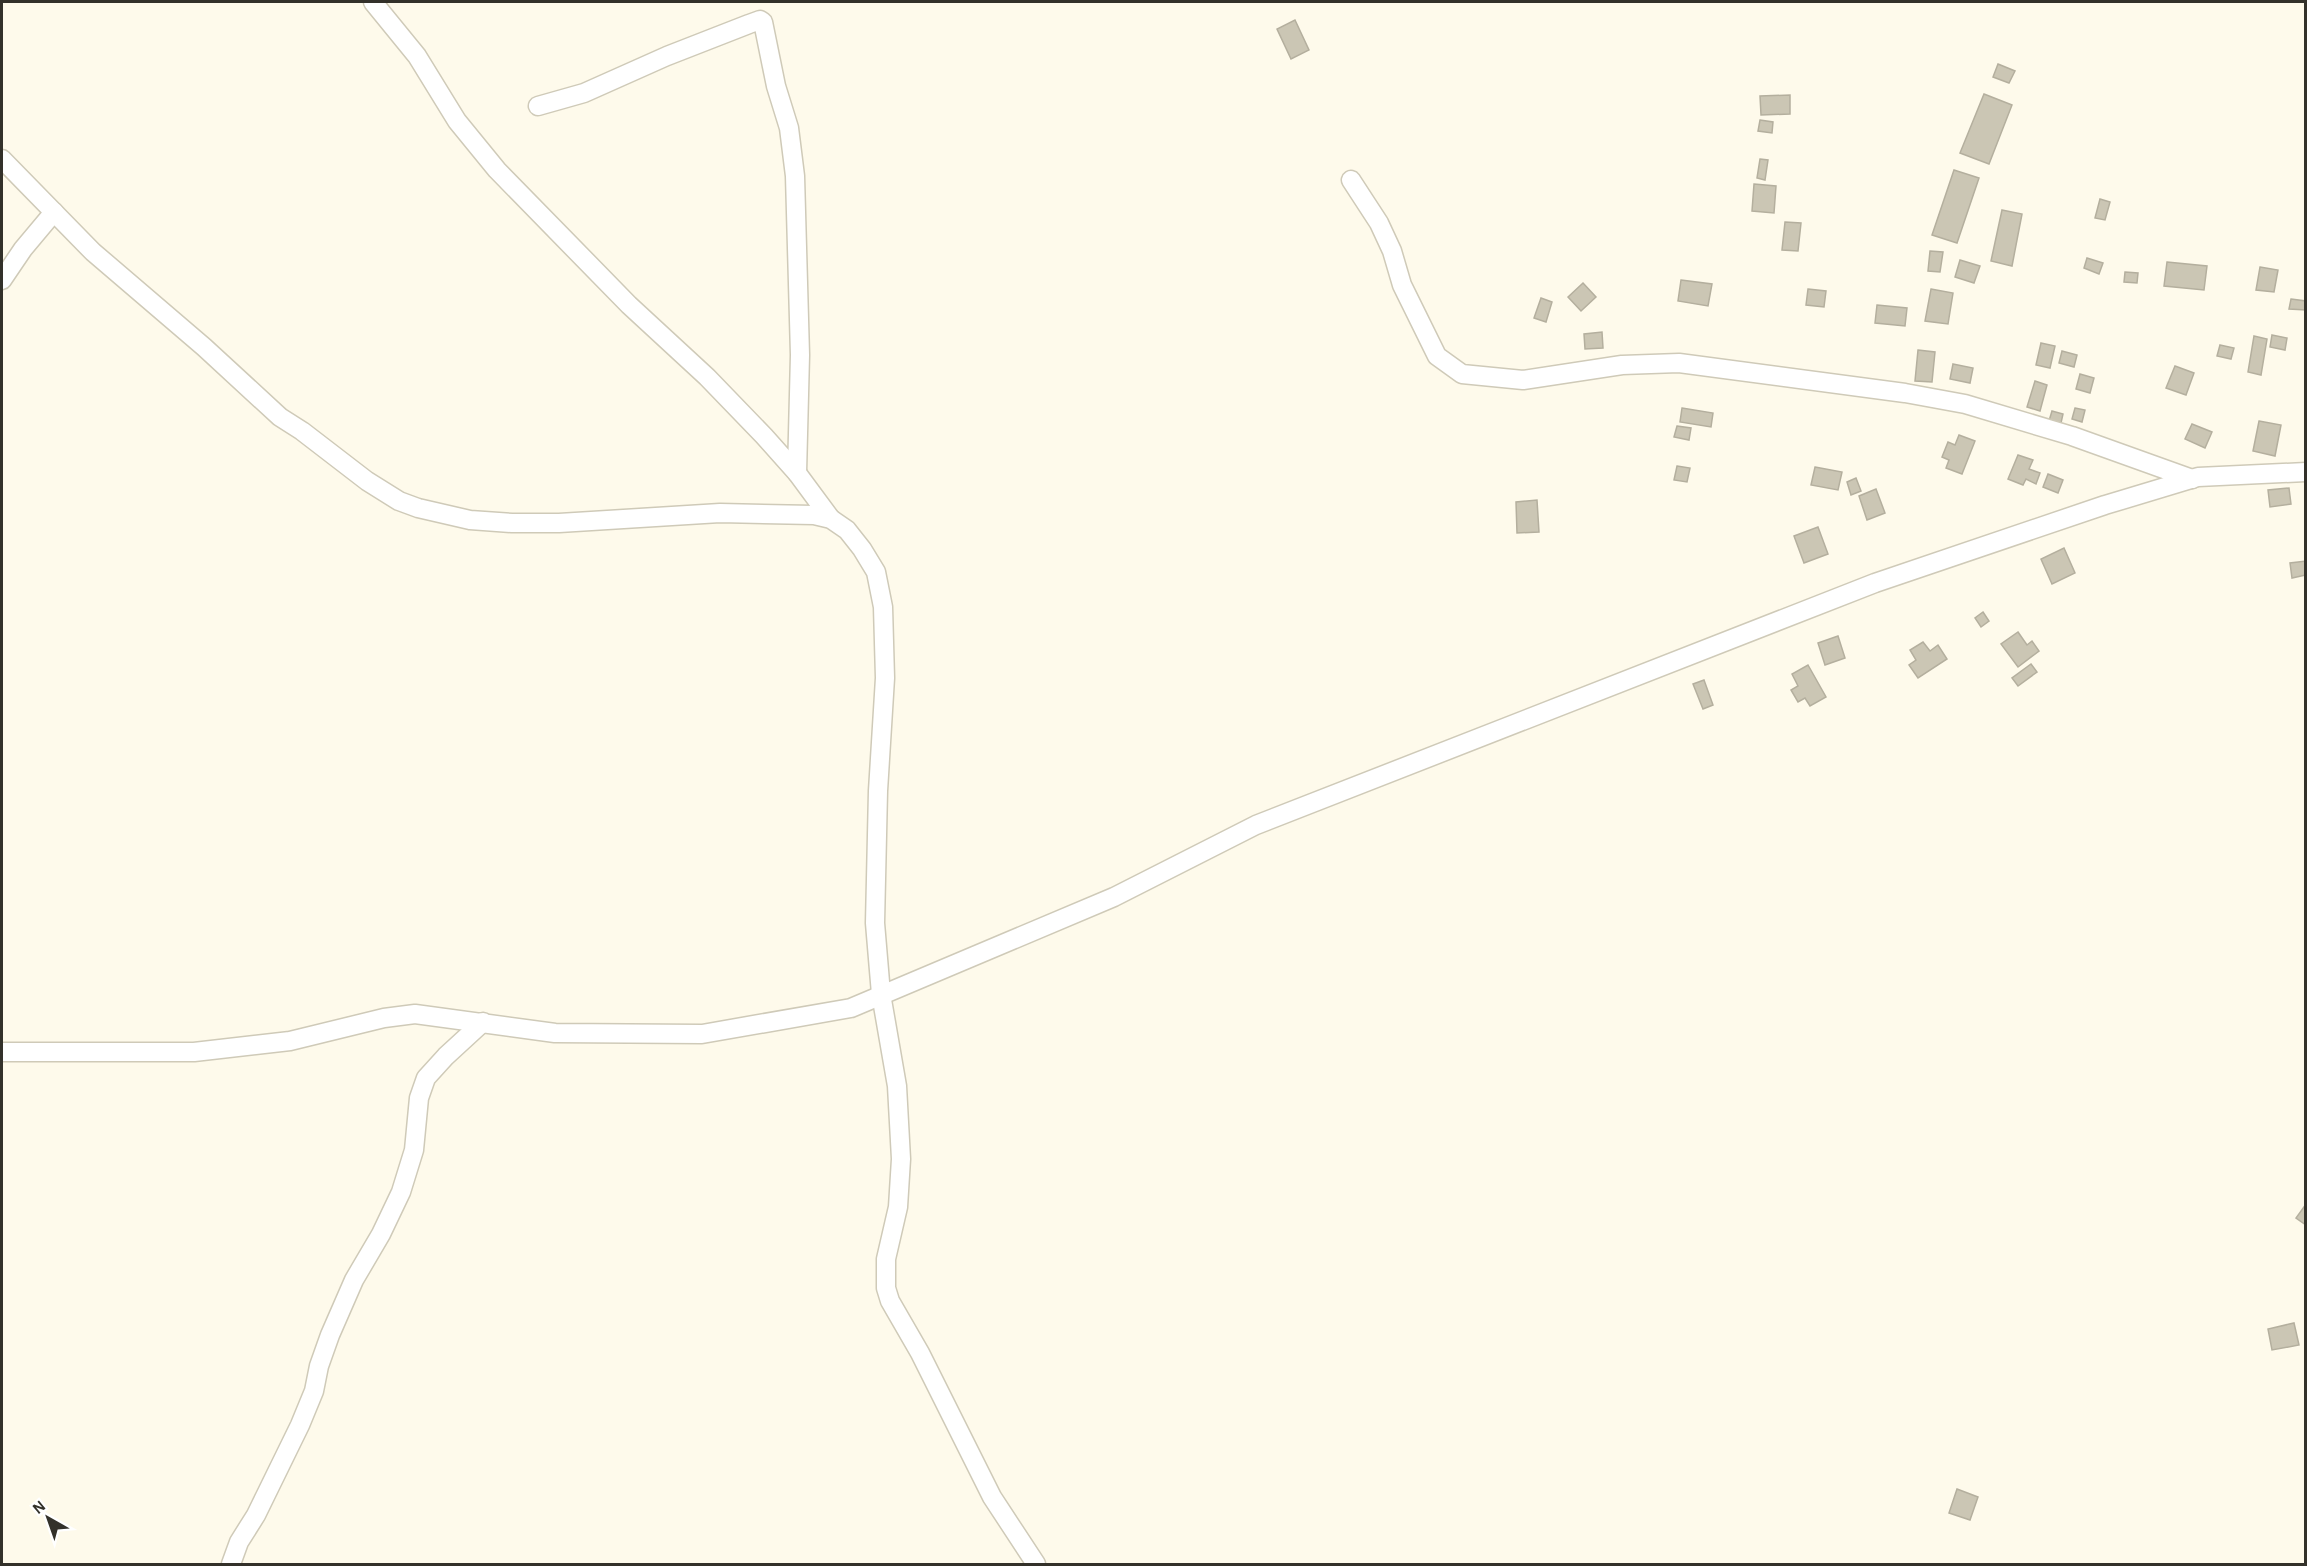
<svg xmlns="http://www.w3.org/2000/svg" width="2307" height="1566" font-family="'Alegreya Sans',sans-serif">
	<style>
		.building { fill: #cbc6b4; stroke: #b4af9e; stroke-width: 1.5 }
		.lines { fill: none; stroke-linecap: round; stroke-linejoin: round }
		.minor-casing { stroke: #cfcab8; stroke-width: 21 }
		.minor { stroke: #fff; stroke-width: 18 }
	</style>
	<rect width="100%" height="100%" fill="#fefaeb"/>
	<g class="building">
		<polygon points="1295,20 1309,50 1291,59 1277,29"/>
		<polygon points="1998,64 2015,71 2009,83 1993,77"/>
		<polygon points="1984,94 2012,105 1989,164 1960,153"/>
		<polygon points="1790,95 1790,114 1761,115 1760,96"/>
		<polygon points="1760,120 1773,122 1772,133 1758,131"/>
		<polygon points="1760,159 1768,160 1765,180 1757,178"/>
		<polygon points="1954,170 1979,178 1957,243 1932,235"/>
		<polygon points="1754,184 1776,186 1774,213 1752,211"/>
		<polygon points="2100,199 2110,202 2105,220 2095,218"/>
		<polygon points="2002,210 2022,214 2012,266 1991,261"/>
		<polygon points="1785,222 1801,223 1798,251 1782,250"/>
		<polygon points="1930,251 1943,252 1940,272 1928,271"/>
		<polygon points="2087,258 2103,263 2099,274 2084,268"/>
		<polygon points="1960,260 1980,266 1974,283 1955,277"/>
		<polygon points="2167,262 2207,266 2204,290 2164,286"/>
		<polygon points="2260,267 2278,270 2274,292 2256,290"/>
		<polygon points="2125,272 2138,273 2137,283 2124,282"/>
		<polygon points="1681,280 1712,284 1708,306 1678,301"/>
		<polygon points="1583,283 1596,297 1581,311 1568,297"/>
		<polygon points="1808,289 1826,291 1824,307 1806,305"/>
		<polygon points="1931,289 1953,293 1948,324 1925,321"/>
		<polygon points="1541,298 1552,302 1546,322 1534,318"/>
		<polygon points="2291,299 2306,301 2306,310 2289,309"/>
		<polygon points="1877,305 1907,308 1905,326 1875,323"/>
		<polygon points="1602,332 1603,348 1585,349 1584,334"/>
		<polygon points="2272,335 2287,338 2285,350 2270,347"/>
		<polygon points="2254,336 2267,339 2261,375 2248,372"/>
		<polygon points="2041,343 2055,346 2050,368 2036,365"/>
		<polygon points="2220,345 2234,348 2231,359 2217,356"/>
		<polygon points="1918,350 1935,352 1932,382 1915,381"/>
		<polygon points="2062,351 2077,355 2074,367 2059,363"/>
		<polygon points="1953,364 1973,368 1970,383 1950,379"/>
		<polygon points="2175,366 2194,373 2186,395 2166,388"/>
		<polygon points="2080,374 2094,378 2090,393 2076,389"/>
		<polygon points="2035,381 2047,385 2040,411 2027,407"/>
		<polygon points="1682,408 1713,413 1711,427 1680,422"/>
		<polygon points="2075,408 2085,410 2082,422 2072,419"/>
		<polygon points="2052,411 2063,414 2061,423 2049,421"/>
		<polygon points="2259,421 2281,425 2275,456 2253,451"/>
		<polygon points="2192,424 2212,432 2205,448 2185,439"/>
		<polygon points="1677,426 1691,428 1689,440 1674,437"/>
		<polygon points="1959,435 1975,441 1962,474 1946,468 1949,460 1942,457 1948,442 1955,445"/>
		<polygon points="2018,455 2033,460 2029,469 2040,473 2036,484 2026,479 2023,485 2008,479"/>
		<polygon points="1677,466 1690,468 1687,482 1674,480"/>
		<polygon points="1815,467 1842,472 1838,490 1811,485"/>
		<polygon points="2048,474 2063,480 2058,493 2043,487"/>
		<polygon points="1856,478 1861,491 1851,495 1847,482"/>
		<polygon points="2289,488 2291,504 2270,507 2268,490"/>
		<polygon points="1876,489 1885,513 1867,520 1859,496"/>
		<polygon points="1537,500 1539,532 1517,533 1516,502"/>
		<polygon points="1818,527 1828,554 1804,563 1794,536"/>
		<polygon points="2064,548 2075,573 2052,584 2041,559"/>
		<polygon points="2306,561 2306,575 2292,578 2290,563"/>
		<polygon points="1983,612 1989,621 1981,627 1975,618"/>
		<polygon points="2018,632 2027,645 2032,641 2039,651 2018,667 2001,644"/>
		<polygon points="1838,636 1845,658 1825,665 1818,643"/>
		<polygon points="1923,642 1930,651 1938,645 1947,659 1918,678 1909,665 1916,660 1910,650"/>
		<polygon points="2031,664 2037,672 2018,686 2012,678"/>
		<polygon points="1808,665 1826,697 1810,706 1805,698 1798,702 1791,690 1798,686 1792,674"/>
		<polygon points="1704,680 1713,705 1703,709 1693,684"/>
		<polygon points="2306,1204 2306,1225 2296,1218"/>
		<polygon points="2294,1323 2299,1345 2272,1350 2268,1329"/>
		<polygon points="1957,1489 1978,1497 1970,1520 1949,1513"/>
	</g>
	<g class="lines">
		<defs>
			<g id="minor">
				<polyline points="373,2 417,56 457,121 497,170 629,305 707,377 764,436 797,473 831,519"/>
				<polyline points="538,106 584,93 667,56 749,24 760,20 763,22 776,86 789,128 795,176 800,355 797,473"/>
				<polyline points="2,159 93,252 204,347 280,417 302,431 367,481 399,501 418,508 470,520 512,523 559,523 720,513 814,515 831,519 847,530 862,549 876,572 883,607 885,678 878,791 875,923 881,994 897,1086 901,1159 898,1207 886,1259 886,1288 890,1301 920,1353 992,1497 1036,1564"/>
				<polyline points="1351,180 1379,223 1392,251 1402,285 1437,356 1462,374 1523,380 1622,365 1679,363 1905,393 1965,404 2072,436 2192,479"/>
				<polyline points="2,280 23,249 54,212"/>
				<polyline points="2,1052 194,1052 290,1041 384,1018 415,1014 555,1033 702,1034 851,1008 1114,897 1256,825 1875,583 2105,505 2198,477 2306,472"/>
				<polyline points="231,1564 239,1542 256,1515 300,1425 314,1391 319,1366 330,1335 354,1280 381,1234 401,1192 414,1150 419,1098 426,1078 446,1056 483,1022"/>
			</g>
		</defs>
		<use href="#minor" class="minor-casing"/>
		<use href="#minor" class="minor"/>
	</g>
	<rect width="2307" height="1566" fill="none" stroke="#33312a" stroke-width="6"/>
	<g transform="translate(48 1518) rotate(320)" stroke="#ffffff" stroke-width="4.5" paint-order="stroke">
	<path d="M0-4.5L10 22L0 15L-10 22Z" fill="#33312a"/>
	<text y="-9" font-size="16" font-weight="bold" text-anchor="middle" fill="#33312a">N</text>
	</g>
</svg>
